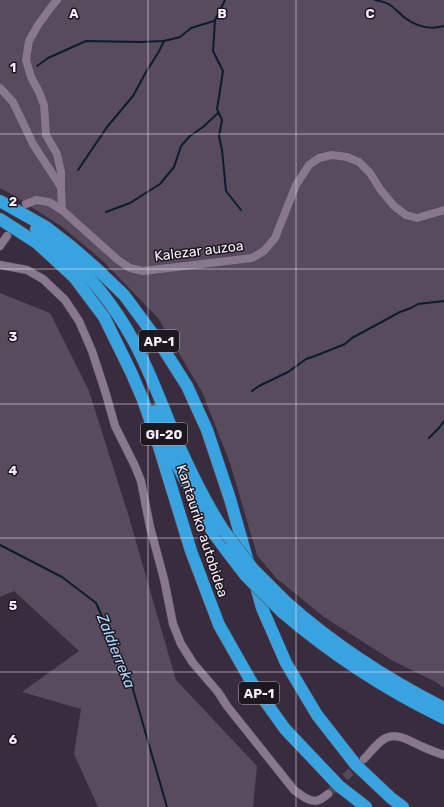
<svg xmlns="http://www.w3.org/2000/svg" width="444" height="807" font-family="Rubik,sans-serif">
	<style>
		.green { fill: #594b5e }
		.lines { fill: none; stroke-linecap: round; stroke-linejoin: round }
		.stream { stroke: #0a1d2d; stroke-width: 2 }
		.street-tunnel { stroke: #55495a; stroke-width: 8; stroke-dasharray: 8 4; stroke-linecap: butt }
		.street-casing { stroke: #534858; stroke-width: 9 }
		.highway-casing { stroke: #534858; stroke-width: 13 }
		.street { stroke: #87788d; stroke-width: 8 }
		.highway { stroke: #39a3e0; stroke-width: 12 }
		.highway-bridge-casing { stroke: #534858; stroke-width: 13; stroke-linecap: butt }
		.highway-bridge { stroke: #39a3e0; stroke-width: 12 }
		.grid { fill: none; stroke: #f6eefa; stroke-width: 1; stroke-opacity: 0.55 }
		.labels { text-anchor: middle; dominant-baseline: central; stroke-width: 3; stroke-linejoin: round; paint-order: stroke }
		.shield { fill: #1d171f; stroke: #b5aeb8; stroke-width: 1 }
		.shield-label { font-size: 13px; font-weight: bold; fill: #f6eefa }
		.street-label { font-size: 14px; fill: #f6eefa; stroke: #1d171f }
		.water-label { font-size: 15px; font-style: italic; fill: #acd5fd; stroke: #1d171f }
		.grid-label { font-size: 13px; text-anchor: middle; font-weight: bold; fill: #f6eefa; stroke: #1d171f; stroke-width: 3; stroke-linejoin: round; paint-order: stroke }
	</style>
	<rect width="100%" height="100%" fill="#392c3e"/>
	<g class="green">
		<polygon points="0,0 444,0 444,688 436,682 393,661 324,617 276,578 257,555 230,463 202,392 158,318 103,261 61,226 11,194 0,188"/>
		<polygon points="0,293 50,313 89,391 128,514 176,680 257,766 253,807 98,807 74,754 81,709 22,692 79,651 14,591 0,597"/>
	</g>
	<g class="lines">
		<g class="stream">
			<polyline points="225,0 215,20 213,51 223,71 217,109 222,120 219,136 222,150 226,191 241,210"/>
			<path d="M 375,0 C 381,1 386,2 390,5 C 396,9 400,14 405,18 C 416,26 430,30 444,26"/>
			<polyline points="37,66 48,58 86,41 141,42 164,41 180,37 191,28 214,21"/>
			<polyline points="78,170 107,127 133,96 146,72 158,53 164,41"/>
			<polyline points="106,212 130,203 160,184 174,167 181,146 190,136 203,127 218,113"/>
			<polyline points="252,391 259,386 288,372 306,359 315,356 345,344 352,338 400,312 411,308 418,304 444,301"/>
			<polyline points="429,438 439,428 444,421"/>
			<polyline points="0,545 62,577 96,603 130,679 167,807"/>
		</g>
		<polyline class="street-tunnel" points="328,794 360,763"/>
		<defs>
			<g id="street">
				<polyline points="57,0 52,6 38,25 29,41 26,60 31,77 39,92 44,105 46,135 57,154 61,172 61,187"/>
				<polyline points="0,88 13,102 33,144 61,187 62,210"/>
				<polyline points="26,204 36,200 49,202 62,210 118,260 130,268 143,271 252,258 264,251 275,238 296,185 309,165 319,158 332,155 347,157 359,162 370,173 380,189 394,206 406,215 417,218 444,210"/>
				<polyline points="0,246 7,236"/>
				<path d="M 0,265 L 27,270 L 43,279 L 65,300 L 79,321 L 92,351 L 106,394 L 115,426 L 135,466 L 141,481 L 150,527 L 164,579 L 173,624 L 181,644 L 193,663 L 218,692 L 227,706 L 294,790 C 301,795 310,803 319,800 C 322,799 325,796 328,794"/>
				<path d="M 364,759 C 370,753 376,744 384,739 C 397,731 411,742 423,747 C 430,750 437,753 444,755"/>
			</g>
			<g id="highway">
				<polyline points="0,201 46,227 73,248 97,269 124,295 161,345 187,386 207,430 230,499 248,562"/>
				<polyline points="0,219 37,243 74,277 104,317 131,372 143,400 155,434 191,551 219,625 252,683 285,729 339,786 366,807"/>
				<path d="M 36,229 C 76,259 109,296 133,340 C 152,374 164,412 180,448 C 193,477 207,505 224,531"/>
				<polyline points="155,411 176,463 198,505 212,531 226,550"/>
				<polyline points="255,583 262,608 286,663 317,715 356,765 391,798 403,807"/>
				<path d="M 286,602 C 333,644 387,679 444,708"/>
				<path d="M 282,612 C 331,654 386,690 444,718"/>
			</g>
		</defs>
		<use href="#street" class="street-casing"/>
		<use href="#highway" class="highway-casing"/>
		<use href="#street" class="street"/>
		<use href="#highway" class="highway"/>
		<defs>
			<g id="highway-bridge">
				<polyline points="224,531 253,569 286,602"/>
				<polyline points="226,550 246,576 282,612"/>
			</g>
		</defs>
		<use href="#highway-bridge" class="highway-bridge-casing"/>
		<use href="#highway-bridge" class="highway-bridge"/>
	</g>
	<path class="grid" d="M 148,0 L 148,807M 296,0 L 296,807M 0,134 L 444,134M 0,269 L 444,269M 0,404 L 444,404M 0,538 L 444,538M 0,672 L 444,672"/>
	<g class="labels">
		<g class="shield">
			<rect x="139" y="330" width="40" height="22" rx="3"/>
			<rect x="141" y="423" width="46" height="22" rx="3"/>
			<rect x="239" y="682" width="40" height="22" rx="3"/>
		</g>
		<g class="shield-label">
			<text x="159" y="341">AP-1</text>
			<text x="164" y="434">GI-20</text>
			<text x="259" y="693">AP-1</text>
		</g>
		<g class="street-label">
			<text transform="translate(199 251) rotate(-7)">Kalezar auzoa</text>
			<text transform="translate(202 531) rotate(72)">Kantauriko autobidea</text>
		</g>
		<g class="water-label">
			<text transform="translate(116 651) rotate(68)">Zaldierreka</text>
		</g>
	</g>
	<g class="grid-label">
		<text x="74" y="18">A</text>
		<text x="222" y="18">B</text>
		<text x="370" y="18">C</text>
		<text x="13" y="72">1</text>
		<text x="13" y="206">2</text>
		<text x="13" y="341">3</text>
		<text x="13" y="475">4</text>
		<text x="13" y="610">5</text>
		<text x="13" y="744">6</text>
	</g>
</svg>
